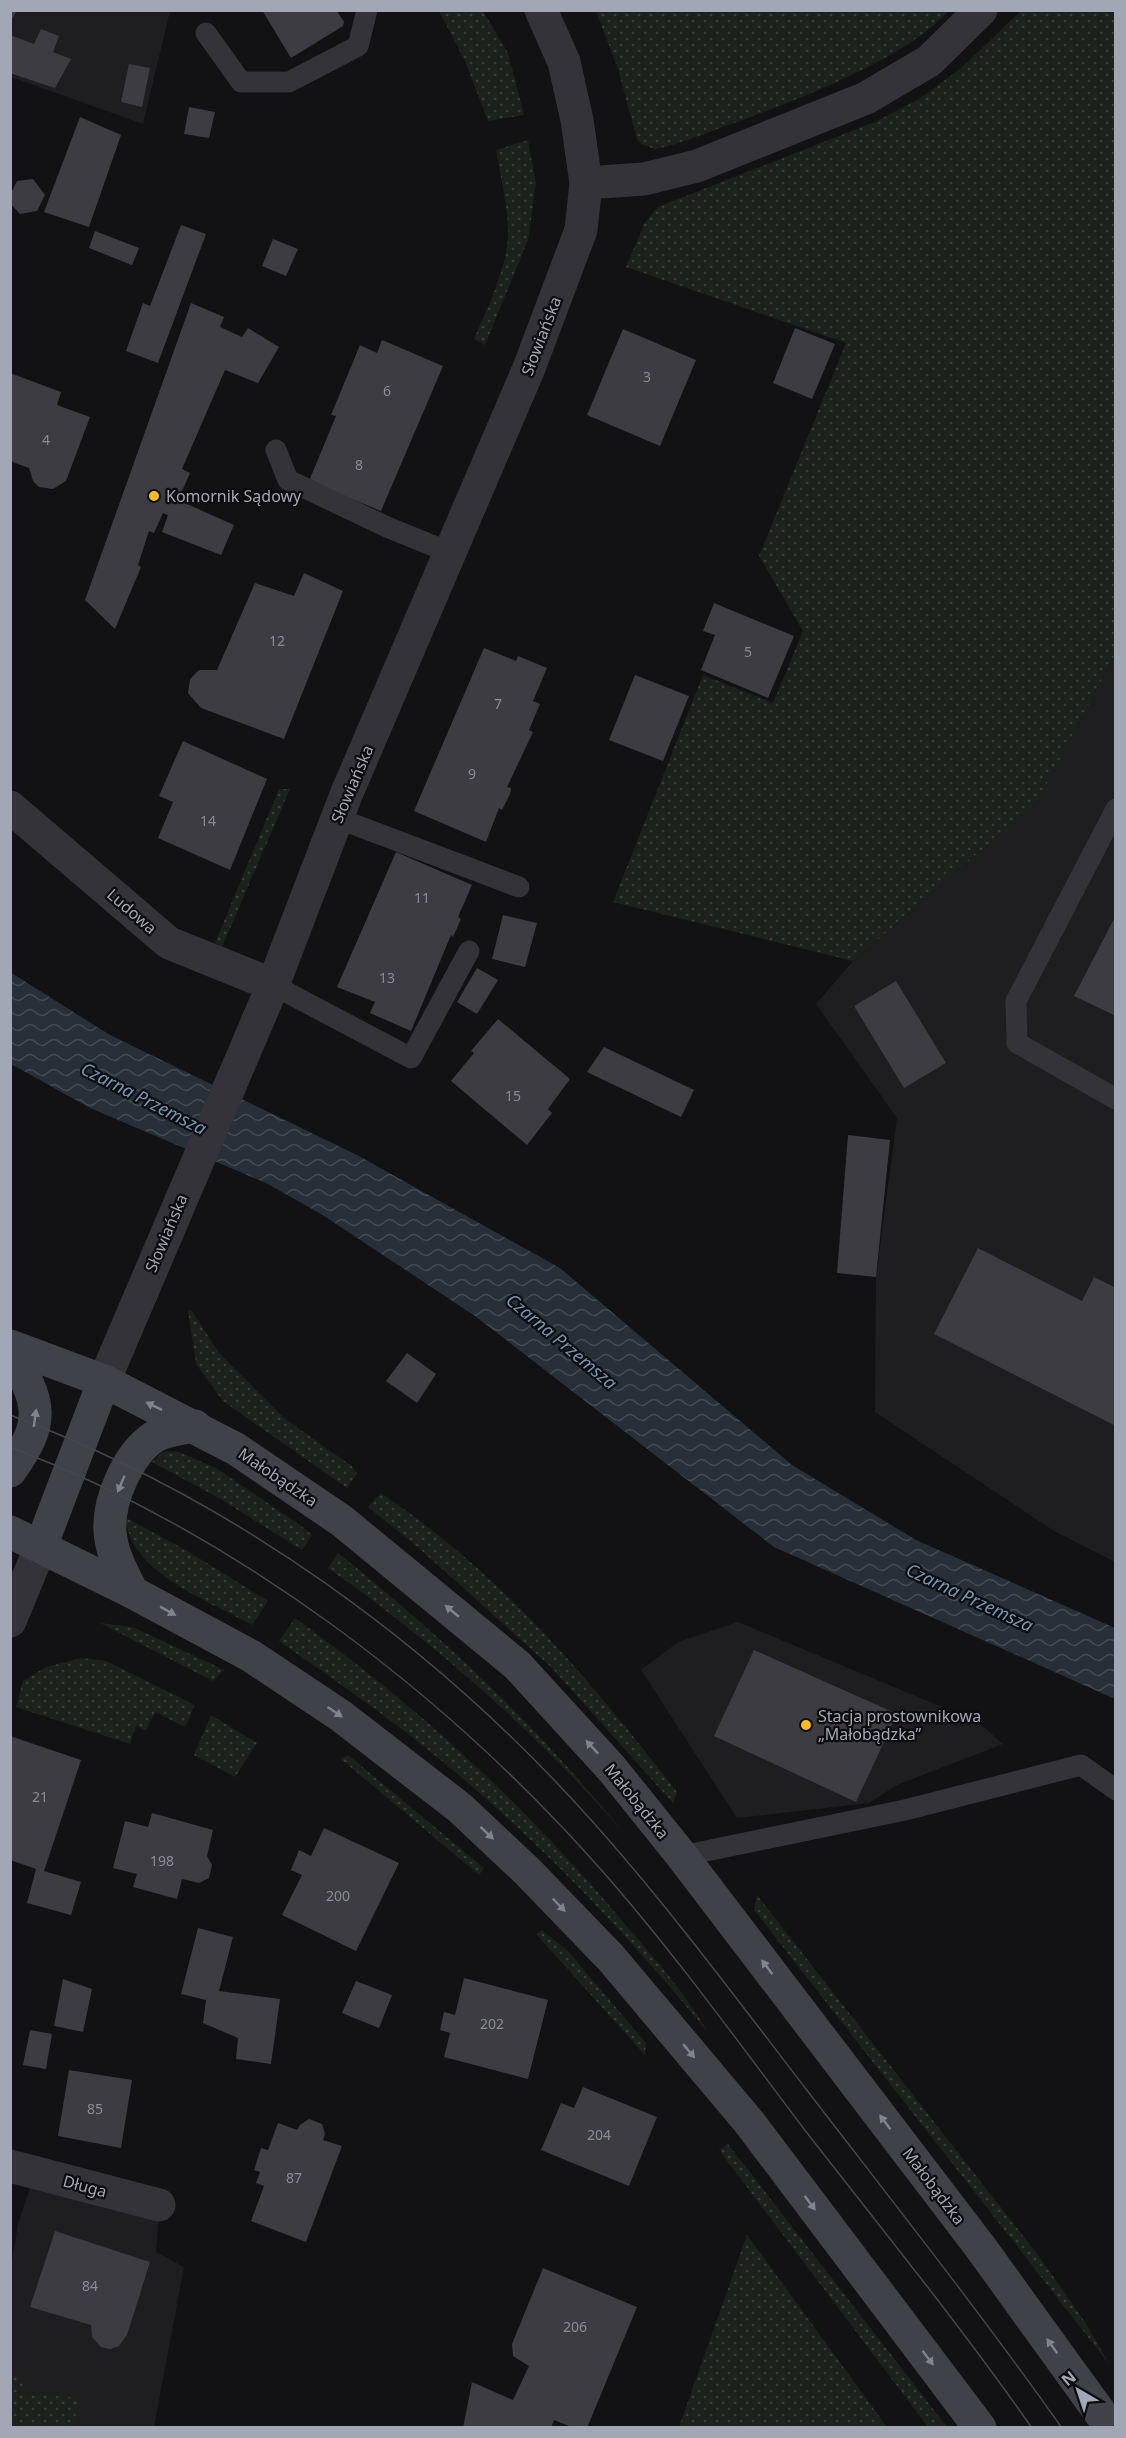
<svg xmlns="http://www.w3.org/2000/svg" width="1126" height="2438" font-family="'Noto Sans',sans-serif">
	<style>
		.built { fill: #1e1e21 }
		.green { fill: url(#green-dots) }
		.water { fill: url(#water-waves) }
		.building { fill: #3c3c42 }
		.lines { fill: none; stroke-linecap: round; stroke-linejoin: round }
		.lane { stroke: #333339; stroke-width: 21 }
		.street { stroke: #333339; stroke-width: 33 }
		.secondary { stroke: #404249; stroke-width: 33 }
		.tram { stroke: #45474e; stroke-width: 1.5 }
		.oneway { fill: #808490 }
		.poi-dot { fill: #ffbc1f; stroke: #0d0d0f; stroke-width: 2 }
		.labels { text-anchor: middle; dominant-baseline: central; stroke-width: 4.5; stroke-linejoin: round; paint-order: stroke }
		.number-label { font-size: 14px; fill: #888c99 }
		.street-label { font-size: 16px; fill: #a2a7b6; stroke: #0d0d0f }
		.poi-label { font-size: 16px; fill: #a2a7b6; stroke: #0d0d0f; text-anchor: start }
		.water-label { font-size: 18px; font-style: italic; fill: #7595b4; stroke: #0d0d0f }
	</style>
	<defs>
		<pattern id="green-dots" width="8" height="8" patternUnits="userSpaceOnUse" patternTransform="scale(1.5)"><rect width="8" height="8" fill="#1a221b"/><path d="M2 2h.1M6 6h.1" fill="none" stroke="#383f3a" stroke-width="1.8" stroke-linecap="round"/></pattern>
		<pattern id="water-waves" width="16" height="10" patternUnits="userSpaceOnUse" patternTransform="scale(1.5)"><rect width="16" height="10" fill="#273038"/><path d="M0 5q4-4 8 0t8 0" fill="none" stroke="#434b53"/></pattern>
	</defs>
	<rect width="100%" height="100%" fill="#121214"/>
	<g class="built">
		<polygon points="11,11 170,11 143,124 11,77"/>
		<polygon points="1115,654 1115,1562 1054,1531 875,1412 876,1277 897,1118 816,1004 853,961 1038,801"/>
		<polygon points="738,1622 978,1722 1003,1744 897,1785 869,1803 737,1818 641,1670 678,1642"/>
		<polygon points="30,2188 159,2216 156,2252 184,2267 154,2427 11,2428 11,2267 18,2224"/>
	</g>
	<g class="green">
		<polygon points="1022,10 1115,11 1115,654 1038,801 853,961 613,902 703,675 773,703 803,631 759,556 846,343 626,267 645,222 658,207 877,121 919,99 960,69"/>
		<polygon points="439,11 483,11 508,53 524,115 488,121 465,61"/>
		<path d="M 596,11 L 948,11 C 907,60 782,106 720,128 C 699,136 677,145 655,149 L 641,144 L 637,139 L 618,69 Z"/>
		<path d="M 528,140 L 536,184 L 528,240 L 485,345 L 474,339 C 487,309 502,279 507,247 C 511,216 501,180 496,150 Z"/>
		<polygon points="279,789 290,789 222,947 215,943"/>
		<polygon points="188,1310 192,1311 219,1353 284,1418 353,1467 357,1474 347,1488 223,1401 196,1364"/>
		<polygon points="176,1451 216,1468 300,1525 312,1535 302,1550 217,1497 152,1462 163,1452"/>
		<path d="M 381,1493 C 502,1575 588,1677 677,1792 L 673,1803 L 551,1667 L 421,1550 L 368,1507 Z"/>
		<path d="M 126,1518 L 184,1549 L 268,1601 L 252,1625 C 210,1601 129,1573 126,1518 Z"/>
		<path d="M 338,1553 C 444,1638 536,1725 622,1831 C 534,1731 436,1644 328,1568 Z"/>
		<path d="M 295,1618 C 420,1708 525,1805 624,1923 C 653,1957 685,1992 707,2031 C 621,1927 528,1829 422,1745 C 376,1708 327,1675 279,1641 Z"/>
		<polygon points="100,1623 133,1627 224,1670 213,1681"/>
		<polygon points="82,1658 106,1661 195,1705 185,1727 155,1712 146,1730 136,1726 130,1744 16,1707 23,1681 46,1667"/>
		<polygon points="211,1715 257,1743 235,1777 194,1755"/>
		<polygon points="348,1755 484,1868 479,1875 341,1759"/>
		<polygon points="757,1895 1038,2255 1085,2322 1109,2364 754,1910"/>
		<polygon points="542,1930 568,1951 646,2043 645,2055 536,1934"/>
		<polygon points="728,2144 947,2427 928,2427 719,2150"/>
		<polygon points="747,2235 887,2427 679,2427"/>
		<polygon points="11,2376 24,2378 23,2393 78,2398 74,2427 11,2427"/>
	</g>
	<polygon class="water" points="10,972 110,1035 357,1155 560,1268 792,1465 916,1540 1115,1628 1115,1699 774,1547 475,1316 321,1214 266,1183 90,1108 11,1064"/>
	<g class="building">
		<polygon points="10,10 17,10 10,22"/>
		<polygon points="262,10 336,10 344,22 343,26 291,58"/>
		<polygon points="41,29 59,36 53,52 71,59 55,88 10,73 10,35 34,44"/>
		<polygon points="129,64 150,68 142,107 121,102"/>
		<polygon points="189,107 215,112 209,138 184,134"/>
		<polygon points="80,117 121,135 89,227 44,212"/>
		<polygon points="33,179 45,195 37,211 20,214 10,203 10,195 17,181"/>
		<polygon points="181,225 206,234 158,363 126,351 143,303 150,306"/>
		<polygon points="95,231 139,248 132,265 89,248"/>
		<polygon points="273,239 298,249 286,276 262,266"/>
		<polygon points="191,303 224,317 220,327 242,337 248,328 279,347 258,383 225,370 182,469 190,473 178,500 234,525 221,555 162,532 168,515 163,513 154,533 149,531 138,565 141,567 115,629 85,600"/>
		<polygon points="795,328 835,344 812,399 773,383"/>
		<polygon points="623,329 696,360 660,446 587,415"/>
		<polygon points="382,340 443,366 381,511 309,481 336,416 331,415 360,345 377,353"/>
		<polygon points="10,373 61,392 57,405 90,417 66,481 53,489 39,487 33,481 29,468 10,461"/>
		<polygon points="304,573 343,591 284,739 201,708 188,693 190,679 199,670 217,670 255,583 294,596"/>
		<polygon points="714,603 794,636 768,698 701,670 715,635 703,631"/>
		<polygon points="484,648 516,661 518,656 547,668 533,701 540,704 529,730 533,732 507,787 511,788 510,794 502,810 499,808 486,842 414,811"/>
		<polygon points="635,675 689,696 663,761 609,740"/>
		<polygon points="183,741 267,779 230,870 158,838 173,802 159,796"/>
		<polygon points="396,852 472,885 458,917 461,919 453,937 451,935 411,1031 370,1013 375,1002 337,987"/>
		<polygon points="503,915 537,923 525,967 492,959"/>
		<polygon points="1116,915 1116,1016 1074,996"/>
		<polygon points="477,968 498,980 477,1014 457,1002"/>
		<polygon points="896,981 946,1063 904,1088 854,1006"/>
		<polygon points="498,1019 570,1079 548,1109 552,1113 527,1145 451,1081 474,1053 471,1051"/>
		<polygon points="604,1047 694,1090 681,1117 587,1072"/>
		<polygon points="848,1135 890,1140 876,1277 837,1273"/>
		<polygon points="978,1248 1082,1301 1094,1277 1116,1288 1116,1426 934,1334"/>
		<polygon points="407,1353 436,1374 417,1403 386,1381"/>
		<polygon points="754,1650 897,1714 856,1802 714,1736"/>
		<polygon points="10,1736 81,1760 44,1871 81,1882 71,1915 27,1903 36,1869 10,1860"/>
		<polygon points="152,1813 213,1830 207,1856 212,1865 209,1878 199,1883 182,1879 177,1899 133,1887 137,1874 113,1868 125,1821 148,1827"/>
		<polygon points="324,1828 399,1863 356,1951 282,1915 302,1875 291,1870 299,1850 311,1856"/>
		<polygon points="198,1928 233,1937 219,1991 280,1999 271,2064 236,2059 238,2038 203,2023 206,2000 181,1994"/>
		<polygon points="464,1978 548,2000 528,2079 444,2057 450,2033 440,2030 444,2012 455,2015"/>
		<polygon points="63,1979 92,1989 83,2032 54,2026"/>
		<polygon points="356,1981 392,1995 379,2028 342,2013"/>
		<polygon points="30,2030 52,2034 46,2069 23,2065"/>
		<polygon points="69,2070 132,2080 121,2148 58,2136"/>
		<polygon points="583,2087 657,2117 629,2186 541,2150 561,2103 574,2108"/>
		<polygon points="309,2119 322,2124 325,2134 323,2140 342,2146 306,2242 251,2221 264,2186 256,2183 260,2172 254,2170 261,2148 268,2150 278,2123 297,2130 300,2125"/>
		<polygon points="55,2231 150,2262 127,2335 119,2346 110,2349 101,2347 92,2337 91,2325 30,2307"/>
		<polygon points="543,2268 637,2307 587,2428 574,2428 554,2420 551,2428 463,2428 472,2382 513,2400 529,2366 513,2356 512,2344"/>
	</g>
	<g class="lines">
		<g class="lane">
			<polyline points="206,33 241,82 289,82 358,46 367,10"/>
			<polyline points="276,450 288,480 387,527 451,553"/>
			<polyline points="1116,809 1016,1001 1017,1043 1116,1099"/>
			<polyline points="337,818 519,887"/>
			<polyline points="273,985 411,1058 469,951"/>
			<polyline points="682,1856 905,1810 1081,1765 1116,1790"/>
		</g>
		<g class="street">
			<polyline points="586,183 644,179 697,166 866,98 929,61 981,10"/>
			<polyline points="10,807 169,943 273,985"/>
			<polyline points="104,1381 273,985 346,795 529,368 581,230 586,183 577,120 564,62 541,10"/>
			<polyline points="10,1621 41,1546"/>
			<polyline points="10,2166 159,2205"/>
		</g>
		<g class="secondary">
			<polyline points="10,1346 104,1381 236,1449 342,1521 517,1665 612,1769 682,1856 981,2248 1111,2428"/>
			<path d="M 10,1351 C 40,1402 47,1420 10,1471"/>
			<polyline points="10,1532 132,1592 251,1656 341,1716 460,1808 528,1872 611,1958 749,2122 980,2428"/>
			<polyline points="41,1546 104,1381"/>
			<path d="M 132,1592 C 123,1573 111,1553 110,1531 C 108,1500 128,1454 154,1437 C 166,1430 182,1428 195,1426"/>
		</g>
		<g class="tram">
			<path d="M 10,1415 C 232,1498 435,1645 592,1821 C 668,1906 736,1998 806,2089 C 892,2201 980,2312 1062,2428"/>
			<path d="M 10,1447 C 235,1533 446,1693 604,1873 C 675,1954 739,2043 804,2129 C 881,2228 960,2325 1032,2428"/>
		</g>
	</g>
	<defs><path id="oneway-solid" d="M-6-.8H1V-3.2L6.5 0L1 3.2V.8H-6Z" transform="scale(1.5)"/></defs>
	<g class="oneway">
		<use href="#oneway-solid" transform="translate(154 1406) rotate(-154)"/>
		<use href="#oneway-solid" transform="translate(35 1418) rotate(-82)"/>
		<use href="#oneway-solid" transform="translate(121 1484) rotate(113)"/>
		<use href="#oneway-solid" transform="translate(168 1611) rotate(29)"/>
		<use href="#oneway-solid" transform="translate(452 1611) rotate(-140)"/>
		<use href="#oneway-solid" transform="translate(335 1712) rotate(34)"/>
		<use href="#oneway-solid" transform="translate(592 1747) rotate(-133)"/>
		<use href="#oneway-solid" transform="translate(487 1833) rotate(43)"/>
		<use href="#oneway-solid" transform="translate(559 1905) rotate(46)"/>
		<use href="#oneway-solid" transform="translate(767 1967) rotate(-127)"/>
		<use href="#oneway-solid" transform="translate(689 2051) rotate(50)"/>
		<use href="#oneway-solid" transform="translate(885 2122) rotate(-127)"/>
		<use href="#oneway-solid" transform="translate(810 2203) rotate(53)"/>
		<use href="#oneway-solid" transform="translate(1052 2346) rotate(-126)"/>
		<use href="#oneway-solid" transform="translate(928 2358) rotate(53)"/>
	</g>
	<g class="poi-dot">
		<circle cx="154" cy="496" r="6"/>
		<circle cx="806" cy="1725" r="6"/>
	</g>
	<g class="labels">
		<g class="number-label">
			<text x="647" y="376">3</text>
			<text x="387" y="390">6</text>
			<text x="46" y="439">4</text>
			<text x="359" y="464">8</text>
			<text x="277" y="640">12</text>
			<text x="748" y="651">5</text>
			<text x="498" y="703">7</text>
			<text x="472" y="773">9</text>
			<text x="208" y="820">14</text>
			<text x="422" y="897">11</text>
			<text x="387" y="977">13</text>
			<text x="513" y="1095">15</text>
			<text x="40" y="1796">21</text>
			<text x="162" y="1860">198</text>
			<text x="338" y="1895">200</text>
			<text x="492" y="2023">202</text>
			<text x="95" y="2108">85</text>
			<text x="599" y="2134">204</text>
			<text x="294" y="2177">87</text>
			<text x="90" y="2285">84</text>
			<text x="575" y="2326">206</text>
		</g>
		<g class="street-label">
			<text transform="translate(541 336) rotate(-69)">Słowiańska</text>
			<text transform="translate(352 784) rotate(-67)">Słowiańska</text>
			<text transform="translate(132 911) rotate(41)">Ludowa</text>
			<text transform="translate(166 1233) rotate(-67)">Słowiańska</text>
			<text transform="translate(278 1477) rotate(34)">Małobądzka</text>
			<text transform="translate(637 1801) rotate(51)">Małobądzka</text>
			<text transform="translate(85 2186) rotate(15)">Długa</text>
			<text transform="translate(934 2186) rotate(53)">Małobądzka</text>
		</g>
		<g class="poi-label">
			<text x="166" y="496">Komornik Sądowy</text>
			<text x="818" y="1716">Stacja prostownikowa<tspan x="818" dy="18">„Małobądzka”</tspan></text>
		</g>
		<g class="water-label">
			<text transform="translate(144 1098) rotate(27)">Czarna Przemsza</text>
			<text transform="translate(562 1341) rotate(40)">Czarna Przemsza</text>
			<text transform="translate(970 1597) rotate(25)">Czarna Przemsza</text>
		</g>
	</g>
	<rect width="1126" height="2438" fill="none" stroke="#a2a7b6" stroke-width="24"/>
	<g transform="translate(1078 2390) rotate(321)" stroke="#0d0d0f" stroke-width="4.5" paint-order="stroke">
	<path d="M0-4.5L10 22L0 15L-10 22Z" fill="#a2a7b6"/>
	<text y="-9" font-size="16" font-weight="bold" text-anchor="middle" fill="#a2a7b6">N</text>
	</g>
</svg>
